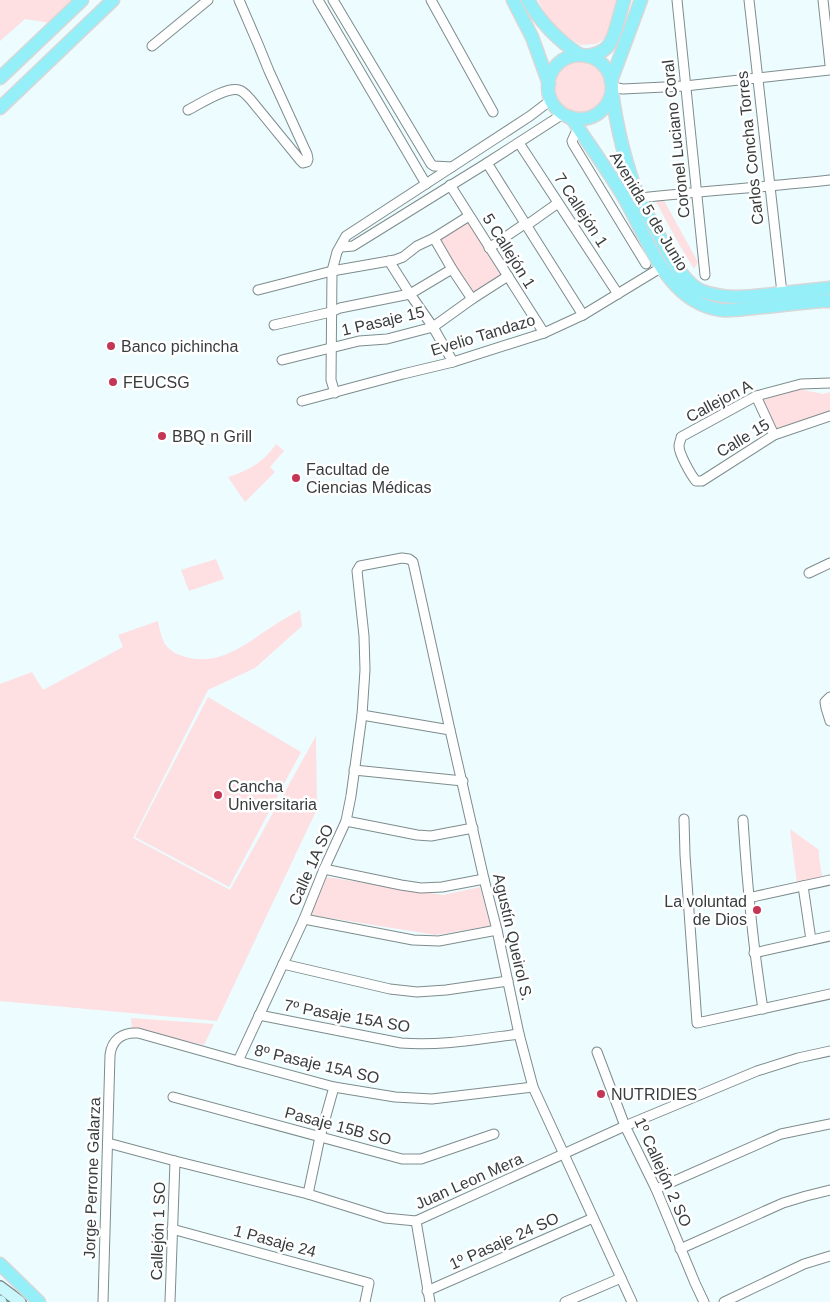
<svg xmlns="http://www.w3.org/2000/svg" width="830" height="1302" font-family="Arial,sans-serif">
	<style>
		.green { fill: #fedfe2 }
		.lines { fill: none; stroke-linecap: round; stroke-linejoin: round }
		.street-casing { stroke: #7e8c8d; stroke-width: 11 }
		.secondary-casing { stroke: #7e8c8d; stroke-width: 14 }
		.primary-casing { stroke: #d7d8d8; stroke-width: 15 }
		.street { stroke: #fff; stroke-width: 9 }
		.secondary { stroke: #caf7fc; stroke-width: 11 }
		.primary { stroke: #94eff8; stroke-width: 12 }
		.poi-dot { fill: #c53556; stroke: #fff; stroke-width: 2 }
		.labels { text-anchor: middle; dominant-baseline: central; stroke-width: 5; stroke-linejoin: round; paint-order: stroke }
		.street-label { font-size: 16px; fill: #383d3e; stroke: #fff }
		.poi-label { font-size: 16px; fill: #383d3e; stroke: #fff; text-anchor: start }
	</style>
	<rect width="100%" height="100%" fill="#edfcfe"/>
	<g class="green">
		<polygon points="0,0 73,0 50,23 25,19 0,41"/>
		<polygon points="538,0 624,0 608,36 596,44 581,45 566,36 551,24"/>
		<circle cx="579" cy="88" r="26"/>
		<polygon points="654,198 663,199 698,262 694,269 680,246"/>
		<polygon points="468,222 501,276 471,295 437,242"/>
		<polygon points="799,389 823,394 830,392 830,411 775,431 762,399"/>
		<path d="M 276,444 L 284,451 L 270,467 L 275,472 L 245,502 L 228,477 C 248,471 264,462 276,444 Z"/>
		<polygon points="216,559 224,579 189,591 181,570"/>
		<path d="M 300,610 L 302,626 L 255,668 L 208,690 L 133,838 L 230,890 L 316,736 L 317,809 L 217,1021 L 0,1001 L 0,684 L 32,672 L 43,690 L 123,647 L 118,635 L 158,621 C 162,641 164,651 186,657 C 220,666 244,645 270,628 C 280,621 290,616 300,610 Z"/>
		<polygon points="208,697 301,752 229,887 135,837"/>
		<path d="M 790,829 L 819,850 C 818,859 822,870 822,879 L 797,884 Z"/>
		<polygon points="327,877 443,895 480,887 490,926 436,935 311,915"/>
		<polygon points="131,1018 214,1024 204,1045 132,1029"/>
	</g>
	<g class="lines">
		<defs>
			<g id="street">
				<polyline points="318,0 426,184"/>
				<polyline points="333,0 431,164 434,166 452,167"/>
				<polyline points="431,0 493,112"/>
				<path d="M 677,0 C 686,92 696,183 705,275"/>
				<polyline points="749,0 782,293"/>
				<polyline points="823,0 830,65"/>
				<polyline points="152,46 208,0"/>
				<polyline points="612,87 623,89 685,86 830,70"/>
				<path d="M 188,110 C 200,104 227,86 239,90 C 245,92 248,97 251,100 L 300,160 L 303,163 L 307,162 L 308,159 L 307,154 L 269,71 L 258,44 L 239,0"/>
				<polyline points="578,128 572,141 573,144 646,264"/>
				<polyline points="519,143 618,294"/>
				<polyline points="487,163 583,315"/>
				<polyline points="450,185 544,333"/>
				<path d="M 639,198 C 703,191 767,187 830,180"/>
				<polyline points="527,225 558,203"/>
				<polyline points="434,238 452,269 472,299"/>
				<polyline points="341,247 353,246 487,163 563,114"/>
				<polyline points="489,248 526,223"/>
				<polyline points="389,261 410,294 433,327 453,362"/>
				<polyline points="258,290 332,271 395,260 403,257 417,246 434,238 469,216"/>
				<polyline points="274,325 331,312 340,308 410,294 452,269"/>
				<polyline points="282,360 359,341 387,339 433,327 472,299 508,276"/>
				<path d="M 830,383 L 801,384 L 756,396 L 681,437 C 681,440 679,443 679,446 C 679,454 691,475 696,481 L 702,481 L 774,435 L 830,416"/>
				<polyline points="335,393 331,380 332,271 337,252 346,236 530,116 551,100"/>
				<polyline points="756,396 774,435"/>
				<polyline points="302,401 403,374 453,362 544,333 583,315 662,267"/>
				<polyline points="809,573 830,563"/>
				<polyline points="830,697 825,702 826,708 830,721"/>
				<polyline points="362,715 450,730"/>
				<polyline points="354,770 463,781"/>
				<polyline points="684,819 685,855 697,1023 830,994"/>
				<path d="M 743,820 C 747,883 753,946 763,1009"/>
				<polyline points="346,821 417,835 431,836 473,828"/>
				<polyline points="324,869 401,885 421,888 442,887 484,879"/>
				<polyline points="803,886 811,940"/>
				<polyline points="748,898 830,880"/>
				<polyline points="304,919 413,940 439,941 497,930"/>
				<polyline points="754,953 830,936"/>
				<polyline points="283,964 390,989 417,992 446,990 508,981"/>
				<path d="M 259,1015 L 401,1043 C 441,1046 480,1039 519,1034"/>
				<polyline points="597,1052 625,1126 656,1189 695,1283 704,1302"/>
				<polyline points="238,1061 304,919 324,869 346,821 351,796 362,715 365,670 364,636 357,571 360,566 402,558 409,559 413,562 450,730 484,879 497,930 519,1034 533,1087 632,1302"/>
				<polyline points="173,1097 402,1159 421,1159 494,1134"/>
				<polyline points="108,1143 175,1161 308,1194 385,1218 416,1221 625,1126 757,1071 798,1058 830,1051"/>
				<polyline points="656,1189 781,1134 830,1124"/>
				<polyline points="308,1194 320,1137 334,1087"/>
				<polyline points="416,1221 430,1302"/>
				<polyline points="172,1229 369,1283 365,1302"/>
				<polyline points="680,1249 783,1203 806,1196 830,1190"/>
				<polyline points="427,1291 593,1218"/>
				<path d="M 103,1302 L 110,1055 C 112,1039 123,1032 138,1033 L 238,1061 L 334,1087 L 395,1097 L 432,1099 L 533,1087"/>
				<polyline points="170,1302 175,1161"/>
				<polyline points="565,1302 621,1278"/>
				<polyline points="724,1302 804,1264 830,1256"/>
			</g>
			<g id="secondary">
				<polyline points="0,1287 20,1302"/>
				<polyline points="0,1301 1,1302"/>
			</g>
			<g id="primary">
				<polyline points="513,0 532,37 549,84"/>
				<path d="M 528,0 C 540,22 559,41 580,55"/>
				<circle cx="580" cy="87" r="32"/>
				<path d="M 586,56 C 606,53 611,46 616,28 C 619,18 621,9 624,0"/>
				<polyline points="0,78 82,0"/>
				<polyline points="611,81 641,0"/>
				<path d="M 612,91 C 616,125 626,166 639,198 C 646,214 656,229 664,245 C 672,260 686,285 702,291 C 726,300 749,297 773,294 C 792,292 811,290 830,288"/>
				<polyline points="0,108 113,0"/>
				<path d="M 571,117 C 588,143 606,168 622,194 C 647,235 665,303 722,310 C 732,311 743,309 753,308 C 775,306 798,303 821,301 L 830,301"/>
				<polyline points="0,1264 39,1302"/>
			</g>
		</defs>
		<use href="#street" class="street-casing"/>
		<use href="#secondary" class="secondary-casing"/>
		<use href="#primary" class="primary-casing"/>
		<use href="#street" class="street"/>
		<use href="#secondary" class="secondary"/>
		<use href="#primary" class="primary"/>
	</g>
	<g class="poi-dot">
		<circle cx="111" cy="346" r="5"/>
		<circle cx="113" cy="382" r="5"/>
		<circle cx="162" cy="436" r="5"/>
		<circle cx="296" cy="478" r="5"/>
		<circle cx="218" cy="795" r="5"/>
		<circle cx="757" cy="910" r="5"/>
		<circle cx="601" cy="1094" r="5"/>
	</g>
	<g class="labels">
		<g class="street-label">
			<text transform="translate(676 139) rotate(-96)">Coronel Luciano Coral</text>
			<text transform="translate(750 148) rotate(-96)">Carlos Concha Torres</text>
			<text transform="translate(581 210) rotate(57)">7 Callejón 1</text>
			<text transform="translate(649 211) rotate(59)">Avenida 5 de Junio</text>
			<text transform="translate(509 251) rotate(58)">5 Callejón 1</text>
			<text transform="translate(383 321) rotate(-13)">1 Pasaje 15</text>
			<text transform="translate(483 335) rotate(-17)">Evelio Tandazo</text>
			<text transform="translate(719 401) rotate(-28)">Callejon A</text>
			<text transform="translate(743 438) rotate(-31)">Calle 15</text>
			<text transform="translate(311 865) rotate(-66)">Calle 1A SO</text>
			<text transform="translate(513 937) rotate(77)">Agustín Queirol S.</text>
			<text transform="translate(347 1016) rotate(10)">7º Pasaje 15A SO</text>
			<text transform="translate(317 1064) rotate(13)">8º Pasaje 15A SO</text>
			<text transform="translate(338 1126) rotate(15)">Pasaje 15B SO</text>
			<text transform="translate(663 1172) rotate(66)">1º Callejón 2 SO</text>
			<text transform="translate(92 1178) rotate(-88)">Jorge Perrone Galarza</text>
			<text transform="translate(469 1181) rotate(-24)">Juan Leon Mera</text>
			<text transform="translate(158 1231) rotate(-88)">Callejón 1 SO</text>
			<text transform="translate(275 1241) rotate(15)">1 Pasaje 24</text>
			<text transform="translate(504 1241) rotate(-24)">1º Pasaje 24 SO</text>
		</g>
		<g class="poi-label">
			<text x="121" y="346">Banco pichincha</text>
			<text x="123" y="382">FEUCSG</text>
			<text x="172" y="436">BBQ n Grill</text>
			<text x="306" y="469">Facultad de<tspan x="306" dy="18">Ciencias Médicas</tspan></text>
			<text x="228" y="786">Cancha<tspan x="228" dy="18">Universitaria</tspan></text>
			<text x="747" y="901" text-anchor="end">La voluntad<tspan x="747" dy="18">de Dios</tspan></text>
			<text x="611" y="1094">NUTRIDIES</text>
		</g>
	</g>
</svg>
